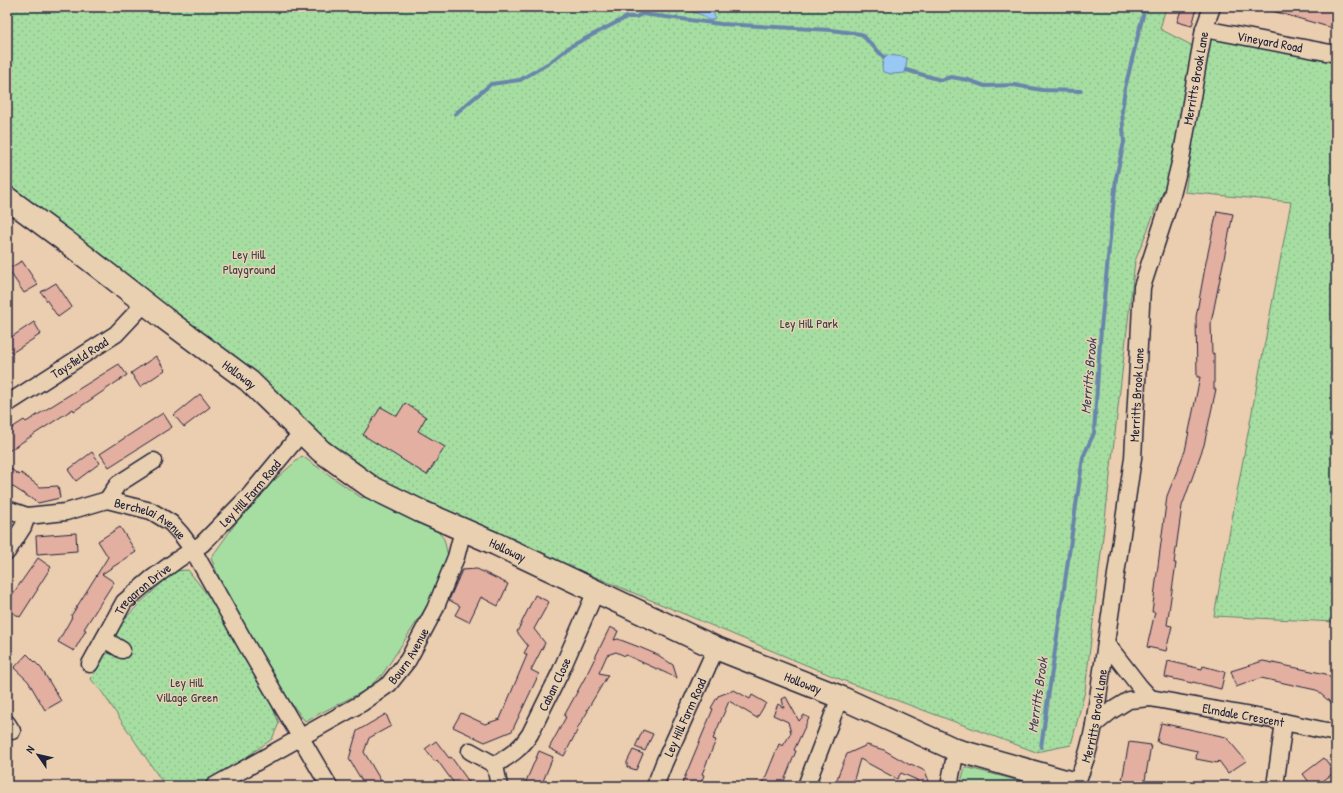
<svg xmlns="http://www.w3.org/2000/svg" width="1343" height="793" font-family="'Patrick Hand',sans-serif">
	<style>
		.grass { fill: #a6dea2; stroke: #64806e }
		.park { fill: url(#park-dots); stroke: #64806e }
		.water { fill: #99c8f4; stroke: #6986aa }
		.lines { fill: none; stroke-linecap: round; stroke-linejoin: round }
		.stream { stroke: #6986aa; stroke-width: 4 }
		.building { fill: #e2afa1; stroke: #22223b }
		.street-casing { stroke: #22223b; stroke-width: 19 }
		.secondary-casing { stroke: #22223b; stroke-width: 25 }
		.street { stroke: #e8d0b0; stroke-width: 16 }
		.secondary { stroke: #e8d0b0; stroke-width: 22 }
		.labels { text-anchor: middle; dominant-baseline: central; stroke-width: 3; stroke-linejoin: round; paint-order: stroke }
		.street-label { font-size: 13px; fill: #22223b; stroke: #e8d0b0 }
		.park-label { font-size: 13px; fill: #363e4a; stroke: #e8d0b0 }
		.water-label { font-size: 14px; font-style: italic; fill: #3a4360; stroke: #e8d0b0 }
	</style>
	<defs>
		<pattern id="park-dots" width="8" height="8" patternUnits="userSpaceOnUse"><rect width="8" height="8" fill="#a6dea2"/><path d="M2 2h.1M6 6h.1" fill="none" stroke="#8fbe8c" stroke-width="1.8" stroke-linecap="round"/></pattern>
	</defs>
	<rect width="100%" height="100%" fill="#ebcdaf"/>
	<filter id="ink" filterUnits="userSpaceOnUse"><feTurbulence type="fractalNoise" baseFrequency=".025" numOctaves="2"/><feDisplacementMap in="SourceGraphic" scale="8" xChannelSelector="R" yChannelSelector="G"/><feConvolveMatrix kernelMatrix="1 2 1 2 8 2 1 2 1" color-interpolation-filters="sRGB"/></filter>
	<g filter="url(#ink)">
		<g class="grass">
			<polygon points="302,456 362,498 377,490 412,520 434,527 444,539 451,569 382,675 364,691 305,721 247,646 211,558 252,500"/>
			<polygon points="965,767 1020,781 1029,786 960,786"/>
		</g>
		<g class="park">
			<polygon points="7,7 1166,7 1160,29 1195,47 1167,182 1135,261 1085,691 1071,745 1036,752 842,680 464,522 374,480 320,440 148,293 7,184"/>
			<polygon points="1209,36 1336,59 1336,622 1214,616 1291,202 1185,192"/>
			<path d="M 188,570 L 247,646 L 279,723 L 272,739 L 205,786 L 165,786 L 102,692 L 90,678 C 93,675 97,671 98,667 C 102,657 100,654 113,653 L 121,641 L 116,636 L 119,625 L 140,603 L 175,571 Z"/>
		</g>
		<g class="water">
			<polygon points="690,7 712,7 715,18 712,20 708,20 702,15 690,11 689,8"/>
			<polygon points="887,55 905,57 907,59 905,73 892,74 883,72 882,67 884,57"/>
		</g>
		<g class="lines">
			<g class="stream">
				<path d="M 642,14 C 650,4 677,8 689,8"/>
				<polyline points="906,70 941,80 951,77 968,80 985,86 1014,85 1042,90 1081,91"/>
				<polyline points="455,114 491,84 520,80 549,63 571,46 627,17 636,17 642,14 721,24 831,30 861,34 884,57"/>
				<polyline points="1041,747 1083,457 1094,433 1101,328 1116,178 1124,142 1122,111 1125,88 1145,7"/>
			</g>
		</g>
		<g class="building">
			<polygon points="1182,7 1197,7 1192,26 1177,22"/>
			<polygon points="1270,7 1336,7 1336,29 1269,10"/>
			<polygon points="1217,211 1233,214 1211,323 1212,354 1214,353 1214,389 1216,389 1204,445 1182,506 1174,563 1176,563 1167,625 1172,626 1166,651 1147,647 1155,612 1152,612 1167,496 1185,451 1200,377 1197,377 1196,317 1206,262"/>
			<polygon points="22,261 38,285 24,293 8,269"/>
			<polygon points="56,283 72,307 58,317 41,292"/>
			<polygon points="34,322 41,334 7,356 7,340"/>
			<polygon points="156,356 165,370 140,387 131,373"/>
			<polygon points="119,364 127,375 74,411 73,409 7,452 7,431 24,420 26,422"/>
			<polygon points="200,394 210,407 184,427 174,415"/>
			<polygon points="405,403 426,417 418,431 445,447 427,475 363,435 381,407 397,416"/>
			<polygon points="163,413 172,427 109,467 100,454"/>
			<polygon points="92,452 100,463 76,481 68,470"/>
			<polygon points="7,466 19,475 21,473 40,487 58,486 60,498 38,503 7,483"/>
			<polygon points="120,527 136,552 102,574 114,582 84,629 86,630 74,651 58,642 72,617 71,616 108,557 98,541"/>
			<polygon points="76,533 77,551 37,554 36,536"/>
			<polygon points="38,558 51,567 37,589 38,589 20,617 7,609 7,602"/>
			<polygon points="477,569 508,584 498,606 481,597 469,622 455,615 460,606 449,600 462,570"/>
			<polygon points="535,595 549,602 534,629 545,643 531,670 539,674 512,731 485,742 453,727 461,713 485,724 500,719 527,655 524,653 528,646 517,632"/>
			<polygon points="610,627 618,631 614,640 618,639 639,647 658,655 673,665 677,678 626,655 625,656 616,652 607,655 599,673 608,675 587,710 588,711 577,729 578,729 564,756 549,748 566,717 564,716 587,674"/>
			<polygon points="27,654 41,668 61,701 45,710 28,681 14,668"/>
			<polygon points="1168,661 1202,669 1203,666 1225,672 1221,689 1193,682 1192,683 1165,677"/>
			<polygon points="1263,661 1326,674 1336,683 1336,707 1316,690 1261,678 1236,687 1231,671"/>
			<polygon points="734,690 750,699 752,695 766,703 757,718 729,701 713,739 716,740 702,774 704,775 700,786 681,786 713,709 711,708 718,696"/>
			<polygon points="786,697 799,721 804,715 809,718 794,750 796,751 782,786 762,786 779,744 783,746 791,733 788,722 773,715 778,704 784,708 782,699"/>
			<polygon points="386,714 391,726 369,738 364,752 384,786 365,786 349,759 357,731"/>
			<polygon points="1161,723 1226,737 1246,761 1228,773 1219,761 1217,763 1196,759 1197,751 1157,742"/>
			<polygon points="643,730 653,734 645,751 635,747"/>
			<polygon points="436,741 449,758 451,757 472,786 456,786 437,760 435,762 425,749"/>
			<polygon points="1129,742 1151,745 1144,786 1121,786"/>
			<polygon points="867,745 884,750 910,765 911,764 925,771 931,786 919,786 917,780 901,773 897,779 860,759 852,786 835,786 839,773 847,754"/>
			<polygon points="633,750 643,754 636,770 627,767 627,762"/>
			<polygon points="539,751 553,757 541,786 524,786"/>
			<polygon points="1324,758 1335,772 1316,786 1312,786 1303,774"/>
		</g>
		<g class="lines">
			<defs>
				<g id="street">
					<path id="s1" d="M 1204,29 L 1336,54"/>
					<path id="s2" d="M 7,404 L 116,334 L 145,303"/>
					<polyline points="107,500 118,484 154,461"/>
					<path id="s3" d="M 7,509 L 27,516 L 66,512 L 107,500 L 151,511 L 171,523 L 181,534 L 193,550 L 247,646 L 329,786"/>
					<polyline points="7,552 23,527 27,516"/>
					<polyline points="104,639 122,650"/>
					<polyline points="1106,643 1140,687 1150,698"/>
					<path id="s4" d="M 90,664 L 124,602 L 150,580 L 177,560 L 202,544 L 249,496 L 302,432"/>
					<polyline points="7,723 12,731"/>
					<path id="s5" d="M 1094,725 L 1111,711 L 1129,700 L 1150,698 L 1284,722 L 1336,733"/>
					<polyline points="470,751 495,765"/>
					<path id="s6" d="M 1076,784 C 1085,764 1090,747 1094,725 L 1133,458 L 1142,287 L 1172,195 L 1181,159 L 1204,29 L 1212,7"/>
					<path id="s7" d="M 214,786 L 362,703 L 389,684 L 408,660 L 435,609 L 456,557 L 463,530"/>
					<path id="s8" d="M 499,786 L 495,765 C 509,756 521,749 530,734 L 560,673 L 596,591"/>
					<path id="s9" d="M 655,786 L 664,763 L 716,648"/>
					<polyline points="806,786 840,697"/>
					<polyline points="949,786 956,750"/>
					<polyline points="1275,786 1284,722"/>
				</g>
				<g id="secondary">
					<path id="s10" d="M 7,198 L 64,240 L 164,318 L 249,381 L 321,451 L 371,487 L 420,511 L 496,544 L 716,648 L 840,697 L 956,750 L 1076,784 L 1076,786"/>
				</g>
			</defs>
			<use href="#street" class="street-casing"/>
			<use href="#secondary" class="secondary-casing"/>
			<use href="#street" class="street"/>
			<use href="#secondary" class="secondary"/>
		</g>
	</g>
	<g class="labels">
		<g class="street-label">
			<text stroke="none"><textPath href="#s1" startOffset="67">Vineyard Road</textPath></text>
			<text stroke="none"><textPath href="#s6" startOffset="719">Merritts Brook Lane</textPath></text>
			<text stroke="none"><textPath href="#s2" startOffset="86">Taysfield Road</textPath></text>
			<text stroke="none"><textPath href="#s10" startOffset="292">Holloway</textPath></text>
			<text stroke="none"><textPath href="#s6" startOffset="395">Merritts Brook Lane</textPath></text>
			<text stroke="none"><textPath href="#s4" startOffset="238">Ley Hill Farm Road</textPath></text>
			<text stroke="none"><textPath href="#s3" startOffset="151">Berchelai Avenue</textPath></text>
			<text stroke="none"><textPath href="#s10" startOffset="616">Holloway</textPath></text>
			<text stroke="none"><textPath href="#s4" startOffset="93">Tregaron Drive</textPath></text>
			<text stroke="none"><textPath href="#s7" startOffset="237">Bourn Avenue</textPath></text>
			<text stroke="none"><textPath href="#s10" startOffset="940">Holloway</textPath></text>
			<text stroke="none"><textPath href="#s8" startOffset="124">Caban Close</textPath></text>
			<text stroke="none"><textPath href="#s6" startOffset="71">Merritts Brook Lane</textPath></text>
			<text stroke="none"><textPath href="#s5" startOffset="159">Elmdale Crescent</textPath></text>
			<text stroke="none"><textPath href="#s9" startOffset="75">Ley Hill Farm Road</textPath></text>
		</g>
		<g class="park-label">
			<text x="249" y="254">Ley Hill<tspan x="249" dy="15">Playground</tspan></text>
			<text x="809" y="323">Ley Hill Park</text>
			<text x="187" y="682">Ley Hill<tspan x="187" dy="15">Village Green</tspan></text>
		</g>
		<g class="water-label">
			<text transform="translate(1088 376) rotate(-85)">Merritts Brook</text>
			<text transform="translate(1037 695) rotate(-82)">Merritts Brook</text>
		</g>
	</g>
	<rect width="1343" height="793" fill="none" stroke="#e8d0b0" stroke-width="24"/>
	<rect x="12" y="12" width="1319" height="769" fill="none" stroke="#22223b" stroke-width="1.5" filter="url(#ink)"/>
	<g transform="translate(38 755) rotate(304)" stroke="#e8d0b0" stroke-width="3" paint-order="stroke">
	<path d="M0-3L7 15L0 10L-7 15Z" fill="#22223b"/>
	<text y="-6" font-size="11" font-weight="bold" text-anchor="middle" fill="#22223b">N</text>
	</g>
</svg>
